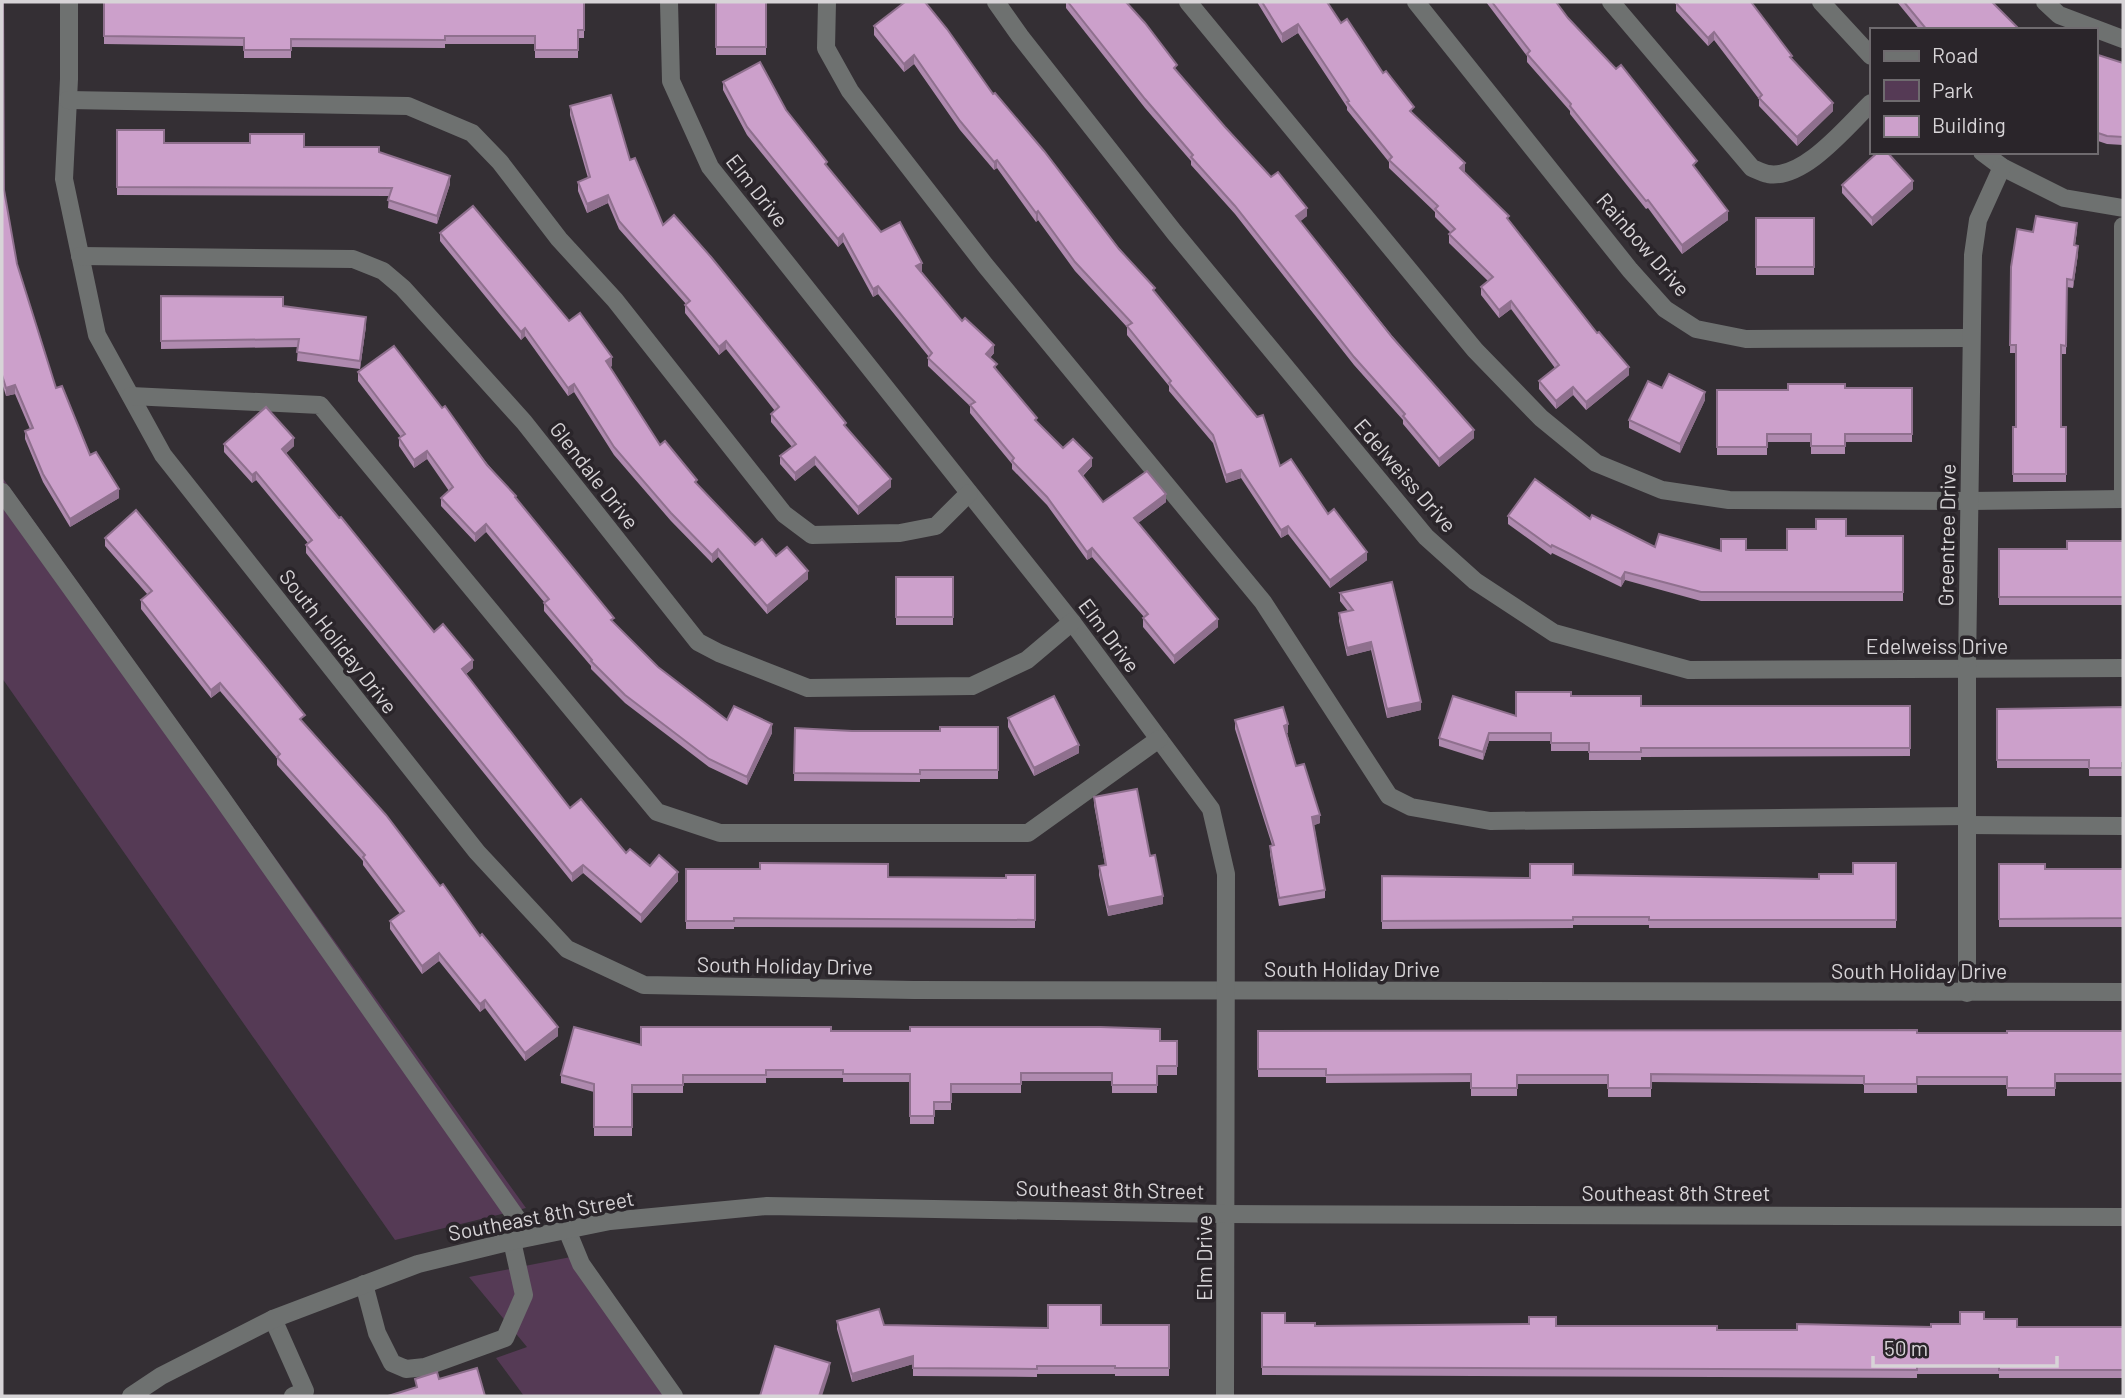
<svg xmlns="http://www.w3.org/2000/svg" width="2125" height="1398" font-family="Barlow,sans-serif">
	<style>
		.green { fill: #553a55 }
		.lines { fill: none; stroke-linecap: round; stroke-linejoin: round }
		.minor { stroke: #6e7170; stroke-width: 18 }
		.wall { fill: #af8aaf }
		.shaded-wall { fill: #8f708e }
		.building { fill: #cca0cb; stroke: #8f708e; stroke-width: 2 }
		.labels { text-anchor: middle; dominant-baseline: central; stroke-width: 7; stroke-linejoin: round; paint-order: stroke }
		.street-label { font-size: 21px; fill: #d7d4d7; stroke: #2a252a }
	</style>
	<rect width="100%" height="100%" fill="#342f34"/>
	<g class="green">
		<polygon points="2,477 526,1208 395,1240 2,678"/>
		<polygon points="576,1256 589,1263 681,1396 524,1396 496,1358 527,1347 469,1277"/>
	</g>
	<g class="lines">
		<g class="minor">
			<polyline points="69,2 69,79 64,179 97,335 163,455 477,852 567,949 644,985 914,990 2123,992"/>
			<polyline points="669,2 671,81 710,167 1072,622 1211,809 1226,874 1225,1396"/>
			<polyline points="827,2 826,48 850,91 985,265 1263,602 1389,796 1411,807 1490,821 1967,816"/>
			<polyline points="996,2 1020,36 1174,232 1426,537 1475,581 1554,633 1689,670 2123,668"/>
			<polyline points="1188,2 1475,350 1541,418 1596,463 1662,490 1729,500 1969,501 2123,499"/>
			<polyline points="1416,2 1630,270 1665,309 1696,329 1746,339 1970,338"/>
			<path d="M 1611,2 L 1752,168 C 1757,170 1763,173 1768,174 C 1804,180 1847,126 1871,103"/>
			<polyline points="1821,2 1871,56"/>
			<polyline points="2045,2 2059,15 2123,39"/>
			<polyline points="68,100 408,106 472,133 500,162 559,239 615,300 784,514 812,535 900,533 936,526 969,493"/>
			<polyline points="1982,152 2002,167 2064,198 2123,208"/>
			<polyline points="80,256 353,259 383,271 403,288 524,422 698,642 719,653 808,688 972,686 1027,660 1072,622"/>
			<polyline points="131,396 320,405 657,812 720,833 1028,833 1159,739"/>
			<polyline points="2,492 221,797 530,1237"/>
			<polyline points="2123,499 2123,226"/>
			<polyline points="1967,825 2123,826"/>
			<polyline points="1967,993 1967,667 1973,255 1978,220 2002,167"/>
			<polyline points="567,1230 581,1264 674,1396"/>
			<polyline points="364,1284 377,1333 392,1363 406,1369 425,1367 505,1338 524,1295 512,1241"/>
			<polyline points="273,1319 305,1391 293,1396"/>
			<polyline points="131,1396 161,1376 273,1319 418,1264 512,1241 610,1221 767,1206 1225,1214 2123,1217"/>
		</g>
	</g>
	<g class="wall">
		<polygon points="2,2 4,190 17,264 56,388 90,455 119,498 70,527 43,482 25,439 25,431 30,429 15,394 6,396 2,383"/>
		<polygon points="104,2 584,2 584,38 578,38 578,58 535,58 535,44 445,44 445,48 291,47 291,58 244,58 244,46 104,44"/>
		<rect x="716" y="2" width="50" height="53"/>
		<polygon points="1066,2 1126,2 1177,71 1225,127 1307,216 1300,221 1474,438 1439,467 1403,424 1403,420 1354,365 1235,214 1191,165 1191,161 1145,108 1066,8"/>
		<polygon points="1257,2 1327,2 1341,23 1383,73 1414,115 1465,171 1464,172 1509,220 1629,375 1586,410 1573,395 1556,409 1539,389 1539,381 1555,368 1511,309 1499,318 1481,295 1481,287 1488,281 1449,243 1449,234 1451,233 1435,217 1435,212 1389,168 1389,162 1347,110 1347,107 1298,33 1282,43"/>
		<polygon points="1486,2 1556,2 1568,18 1697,170 1728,220 1682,254 1648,208 1646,209 1570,114 1570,111 1527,62 1527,56"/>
		<polygon points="1897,2 1992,2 2020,30 1920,30"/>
		<polygon points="1676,3 1792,59 1833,111 1797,146 1759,106 1759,99 1714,40 1708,46 1676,11"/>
		<polygon points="874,26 993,94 1155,292 1280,466 1328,514 1367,560 1330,588 1288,534 1281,538 1241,478 1226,483 1213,443 1169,391 1169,386 1127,335 1127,327 1075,271 1038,220 1036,222 997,168 994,170 960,130 914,64 904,72 874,35"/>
		<polygon points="2095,54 2123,63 2123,145 2107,144 2095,140"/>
		<polygon points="723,82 786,110 827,167 881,232 922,271 921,271 962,321 994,353 990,358 997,370 1037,422 1063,448 1092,466 1083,476 1103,502 1166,502 1138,523 1218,627 1174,664 1143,627 1143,618 1144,617 1092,557 1087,560 1047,505 1012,469 1012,464 970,413 970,406 928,366 928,358 929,357 878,294 873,297 843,242 838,247 747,135 723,90"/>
		<polygon points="570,106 630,160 663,225 846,427 891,487 858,515 815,465 795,481 780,464 780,456 792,447 771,422 771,414 775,411 726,349 719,355 685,313 685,305 686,304 619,229 608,203 587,213 578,191 578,182 588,178 570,115"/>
		<polygon points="117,130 164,143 250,143 379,152 450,184 437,224 388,208 389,196 117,195"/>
		<polygon points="1842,185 1913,189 1872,226 1842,193"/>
		<rect x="1756" y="218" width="58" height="57"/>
		<polygon points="2077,231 2075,245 2078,254 2073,288 2067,287 2066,354 2061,354 2061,427 2066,427 2066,482 2013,482 2013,427 2016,427 2016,353 2010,353 2011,267 2033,232"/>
		<polygon points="440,233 569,321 612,366 610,367 660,445 755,545 776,556 808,579 767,614 718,557 712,563 671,521 614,455 574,392 568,396 525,336 521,340 440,241"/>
		<polygon points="161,296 283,306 366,326 360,369 297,361 298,347 161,349"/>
		<polygon points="358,372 442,408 516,499 614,623 658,667 727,720 772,733 747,785 709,767 625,703 591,669 591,666 544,611 544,602 486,532 475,542 441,506 441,498 449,491 427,459 414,468 399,446 399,438 401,437 358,381"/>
		<polygon points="1662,388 1705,400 1680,453 1629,428 1629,420"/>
		<polygon points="1845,388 1912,388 1912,442 1845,442 1845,454 1811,454 1811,442 1767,442 1767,455 1717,455 1717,390 1788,390"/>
		<polygon points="224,444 294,446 286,453 434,632 473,668 466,674 570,808 626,853 678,881 641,923 583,873 572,882 306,553 306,545 308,543 256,480 252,483 224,452"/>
		<polygon points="1508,516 1590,519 1655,547 1721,551 1787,550 1846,536 1903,536 1903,601 1701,601 1625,580 1621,587 1552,553 1551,555 1508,524"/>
		<polygon points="105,538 304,723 440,886 558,1036 525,1061 485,1008 480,1012 439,961 422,974 390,929 390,921 400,914 363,865 363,861 277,765 277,758 220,691 211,698 141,609 141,600 148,595 105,546"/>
		<polygon points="2123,541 2123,605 1999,605 1999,549 2067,549"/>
		<rect x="896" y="577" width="57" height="48"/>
		<polygon points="1392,582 1421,710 1387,718 1371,650 1347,656 1339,621 1339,613 1348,611 1340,601 1340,593"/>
		<polygon points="1571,696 1641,706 1910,706 1910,756 1641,757 1641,760 1589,760 1589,751 1551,751 1551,741 1489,741 1483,760 1439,746 1439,738 1516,716"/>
		<polygon points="2123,707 2123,771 2122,771 2122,776 2089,776 2089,768 1997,768 1997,709"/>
		<polygon points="1008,718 1079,753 1034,776 1008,727"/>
		<polygon points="1235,720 1288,733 1287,733 1296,766 1320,823 1314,825 1325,890 1325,898 1279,906 1270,854 1270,846 1272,845 1235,729"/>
		<polygon points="998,727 998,779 920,779 920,782 794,781 795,728 852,731 940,731"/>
		<polygon points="1094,797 1150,856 1163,904 1108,916 1099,875 1099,866 1105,865 1094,805"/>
		<polygon points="1896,863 1896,928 1649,928 1649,925 1573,925 1573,928 1382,929 1382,876 1530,878 1573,875 1819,879 1853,874"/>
		<polygon points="1999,864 2045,869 2123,869 2123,927 1999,927"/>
		<polygon points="686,869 888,877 1006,878 1035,875 1035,928 734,927 734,929 686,929"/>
		<polygon points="831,1031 1177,1041 1177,1075 1157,1075 1157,1093 1112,1093 1112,1081 1021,1081 1021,1093 951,1093 951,1110 934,1110 934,1124 910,1124 910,1082 843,1082 843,1078 766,1078 766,1083 683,1083 683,1093 632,1093 632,1136 594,1136 594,1092 561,1083 561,1075 641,1045"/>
		<polygon points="1258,1031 2007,1033 2123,1031 2123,1082 2055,1082 2055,1096 2007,1096 2007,1085 1917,1085 1917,1093 1864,1093 1864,1084 1651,1082 1651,1097 1608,1097 1608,1084 1517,1084 1517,1096 1471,1096 1471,1082 1326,1083 1326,1077 1258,1077"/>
		<polygon points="1262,1313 1285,1323 1315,1326 1556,1326 1717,1330 1797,1330 1931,1327 1960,1324 1984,1319 2017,1327 2123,1327 2123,1378 1999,1378 1999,1374 1917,1374 1917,1378 1262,1375"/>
		<polygon points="837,1321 884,1325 1048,1328 1101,1325 1169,1325 1169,1376 1115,1376 1115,1374 1037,1374 1037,1377 913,1376 913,1364 852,1382 837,1329"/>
	</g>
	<g class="shaded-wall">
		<polygon points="1298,24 1298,33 1282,43 1282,34"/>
		<polygon points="1714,32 1714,40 1708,46 1708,38"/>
		<polygon points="914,55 914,64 904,72 904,64"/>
		<polygon points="1833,103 1833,111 1797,146 1797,137"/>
		<polygon points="997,160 997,168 994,170 994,162"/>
		<polygon points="1465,163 1465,171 1460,176 1460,168"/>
		<polygon points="450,176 450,184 437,224 437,216"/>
		<polygon points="1913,181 1913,189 1872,226 1872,218"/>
		<polygon points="608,195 608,203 587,213 587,204"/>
		<polygon points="1307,208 1307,216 1296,225 1296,216"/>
		<polygon points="1038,211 1038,220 1036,222 1036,213"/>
		<polygon points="1728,211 1728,220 1682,254 1682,245"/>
		<polygon points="843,234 843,242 838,247 838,239"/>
		<polygon points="2078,246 2078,254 2073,288 2073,280"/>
		<polygon points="922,263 922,271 916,274 916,266"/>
		<polygon points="878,286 878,294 873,297 873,289"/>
		<polygon points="1511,301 1511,309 1499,318 1499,310"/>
		<polygon points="366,317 366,326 360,369 360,361"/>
		<polygon points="525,328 525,336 521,340 521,332"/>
		<polygon points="726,341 726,349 719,355 719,347"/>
		<polygon points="994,345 994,353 986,362 986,354"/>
		<polygon points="612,357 612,366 606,369 606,361"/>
		<polygon points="1629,367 1629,375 1586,410 1586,402"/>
		<polygon points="574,384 574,392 568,396 568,388"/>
		<polygon points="15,385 15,394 6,396 6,388"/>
		<polygon points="1573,387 1573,395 1556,409 1556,401"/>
		<polygon points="1705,392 1705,400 1680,453 1680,444"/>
		<polygon points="1474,430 1474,438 1439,467 1439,459"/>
		<polygon points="294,438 294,446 282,457 282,449"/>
		<polygon points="427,451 427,459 414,468 414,460"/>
		<polygon points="815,457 815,465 795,481 795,473"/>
		<polygon points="1092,458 1092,466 1079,479 1079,471"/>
		<polygon points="1241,470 1241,478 1226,483 1226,475"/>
		<polygon points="256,472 256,480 252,483 252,475"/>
		<polygon points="891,479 891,487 858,515 858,507"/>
		<polygon points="119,489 119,498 70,527 70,519"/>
		<polygon points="1166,494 1166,502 1134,526 1134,518"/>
		<polygon points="486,524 486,532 475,542 475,534"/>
		<polygon points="1288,526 1288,534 1281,538 1281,530"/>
		<polygon points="1092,548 1092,557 1087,560 1087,552"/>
		<polygon points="718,549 718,557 712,563 712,555"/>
		<polygon points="1367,552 1367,560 1330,588 1330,580"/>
		<polygon points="808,571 808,579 767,614 767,606"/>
		<polygon points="1625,572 1625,580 1621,587 1621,579"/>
		<polygon points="1218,619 1218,627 1174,664 1174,656"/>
		<polygon points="1371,642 1371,650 1347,656 1347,648"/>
		<polygon points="473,660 473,668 462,677 462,669"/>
		<polygon points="220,683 220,691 211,698 211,690"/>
		<polygon points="1421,702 1421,710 1387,718 1387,709"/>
		<polygon points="772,724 772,733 747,785 747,777"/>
		<polygon points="1288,724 1288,733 1284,734 1284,726"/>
		<polygon points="1489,733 1489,741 1483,760 1483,752"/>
		<polygon points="1079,745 1079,753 1034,776 1034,768"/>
		<polygon points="1320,815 1320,823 1312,826 1312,817"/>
		<polygon points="583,865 583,873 572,882 572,874"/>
		<polygon points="678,872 678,881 641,923 641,915"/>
		<polygon points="1163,896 1163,904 1108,916 1108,907"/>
		<polygon points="439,953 439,961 422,974 422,966"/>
		<polygon points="485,1000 485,1008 480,1012 480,1004"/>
		<polygon points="558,1027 558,1036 525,1061 525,1053"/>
		<polygon points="913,1356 913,1364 852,1382 852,1374"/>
		<polygon points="830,1363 830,1371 822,1396 819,1396"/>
	</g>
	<g class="building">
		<polygon points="2,2 3,2 4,190 17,264 56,388 62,386 90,455 96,452 119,489 70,519 43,474 25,431 33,428 15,385 6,388 2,375"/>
		<polygon points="104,2 584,2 584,30 578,30 578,50 535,50 535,36 445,36 445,40 291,39 291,50 244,50 244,38 104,36"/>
		<rect x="716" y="2" width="50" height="45"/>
		<polygon points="905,2 925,2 947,29 993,94 995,93 1044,151 1119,249 1155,288 1153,290 1257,417 1263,415 1280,466 1291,459 1328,514 1334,509 1367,552 1330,580 1288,526 1281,530 1241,470 1226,475 1213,435 1169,383 1171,381 1127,326 1132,323 1075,262 1038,211 1036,213 997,160 994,162 960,121 914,55 904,64 874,26"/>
		<polygon points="1068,2 1126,2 1145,23 1177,65 1174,68 1225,127 1271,177 1278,172 1307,208 1296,216 1392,337 1474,430 1439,459 1403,416 1405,414 1354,357 1235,206 1191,157 1193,155 1145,99"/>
		<polygon points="1262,2 1327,2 1341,23 1347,19 1383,73 1386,71 1414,107 1410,111 1465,163 1460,168 1509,216 1507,218 1597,333 1599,332 1629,367 1586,402 1573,387 1556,401 1539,381 1559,365 1511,301 1499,310 1481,287 1493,277 1449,234 1455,229 1435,209 1438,206 1389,160 1392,157 1347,102 1349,101 1298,24 1282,34"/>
		<polygon points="1492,2 1556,2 1568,18 1616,69 1621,65 1697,161 1693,165 1728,211 1682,245 1648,200 1646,201 1570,106 1571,104 1527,54 1530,51"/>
		<polygon points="1678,2 1751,2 1792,56 1790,57 1833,103 1797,137 1759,98 1762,95 1714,32 1708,38 1676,3"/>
		<polygon points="1904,2 1992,2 2020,30 1927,30"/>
		<polygon points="2095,54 2123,63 2123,137 2107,136 2095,132"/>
		<polygon points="760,62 786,110 827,162 825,164 881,232 900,222 922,263 916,266 962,321 965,318 994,345 986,354 997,364 994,367 1037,418 1035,420 1063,448 1073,439 1092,458 1079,471 1103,502 1147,471 1166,494 1134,518 1218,619 1174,656 1143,618 1148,614 1092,548 1087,552 1047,497 1012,461 1014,458 970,405 975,402 928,358 932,353 878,286 873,289 843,234 838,239 747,127 723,82"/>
		<polygon points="611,95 630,160 635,158 663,225 674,215 711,257 846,423 844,425 891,479 858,507 815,457 795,473 780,456 796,444 771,414 779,407 726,341 719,347 685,305 690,301 619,221 608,195 587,204 578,182 590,177 570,106"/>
		<polygon points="117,130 164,130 164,143 250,143 250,134 304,134 304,147 379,147 379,152 450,176 437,216 388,200 392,188 117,187"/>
		<polygon points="1878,152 1887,152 1913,181 1872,218 1842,185"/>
		<polygon points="473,206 569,321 580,313 612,357 606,361 660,445 665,441 697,480 695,482 755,545 762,539 776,556 787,547 808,571 767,606 718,549 712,555 671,513 614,447 574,384 568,388 525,328 521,332 440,233"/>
		<polygon points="2036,216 2077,223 2074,245 2078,246 2073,280 2067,279 2066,346 2061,345 2061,427 2066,427 2066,474 2013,474 2013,427 2016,427 2016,345 2010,345 2011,267 2017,229 2033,232"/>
		<rect x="1756" y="218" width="58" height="49"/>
		<polygon points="161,296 283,297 283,306 366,317 360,361 297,352 299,339 161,341"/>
		<polygon points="394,346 442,408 445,406 487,465 516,496 515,497 614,618 611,620 658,667 727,720 734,706 772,724 747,777 709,759 625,695 591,661 592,660 544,603 549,599 486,524 475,534 441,498 453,487 427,451 414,460 399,438 405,434 358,372"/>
		<polygon points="1669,374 1705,392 1680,444 1629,420 1648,381 1662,388"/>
		<polygon points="1788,384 1845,384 1845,388 1912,388 1912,434 1845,434 1845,446 1811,446 1811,434 1767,434 1767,447 1717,447 1717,390 1788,390"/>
		<polygon points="266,407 294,438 282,449 339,518 341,517 434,632 443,624 473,660 462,669 570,808 581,799 626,853 630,849 650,866 659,855 678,872 641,915 583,865 572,874 306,545 312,540 256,472 252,475 224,444"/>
		<polygon points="1535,479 1590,519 1592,515 1655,547 1659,534 1721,551 1721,539 1746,539 1746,550 1787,550 1787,529 1816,529 1816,519 1846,519 1846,536 1903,536 1903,592 1701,592 1625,572 1621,579 1552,545 1551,547 1508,516"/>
		<polygon points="136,510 305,715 300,719 386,815 440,886 443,884 480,936 482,934 558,1027 525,1053 485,1000 480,1004 439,953 422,966 390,921 404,911 363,857 365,855 277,757 280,754 220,683 211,690 141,600 152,591 105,538"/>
		<polygon points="2067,541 2123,541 2123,597 1999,597 1999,549 2067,549"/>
		<rect x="896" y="577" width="57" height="40"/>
		<polygon points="1392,582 1421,702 1387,709 1371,642 1347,648 1339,613 1353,610 1340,593"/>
		<polygon points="1516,692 1571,692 1571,696 1641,696 1641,706 1910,706 1910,748 1641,748 1641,752 1589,752 1589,743 1551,743 1551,733 1489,733 1483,752 1439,738 1453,696 1516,716"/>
		<polygon points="1054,696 1079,745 1034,768 1008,718"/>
		<polygon points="1283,707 1288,724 1284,726 1296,766 1304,764 1320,815 1312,817 1325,890 1279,898 1270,846 1274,845 1235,720"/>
		<polygon points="2122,707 2123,707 2123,763 2122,763 2122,768 2089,768 2089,760 1997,760 1997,709"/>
		<polygon points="940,727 998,727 998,770 920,770 920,774 794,773 795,728 852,731 940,731"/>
		<polygon points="1137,789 1150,856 1155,855 1163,896 1108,907 1099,866 1106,865 1094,797"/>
		<polygon points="760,863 888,864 888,877 1006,878 1006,875 1035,875 1035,920 734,918 734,921 686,921 686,869 760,869"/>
		<polygon points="1853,863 1896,863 1896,920 1649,920 1649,917 1573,917 1573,920 1382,921 1382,876 1530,878 1530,864 1573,864 1573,875 1819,879 1819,874 1853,874"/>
		<polygon points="1999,864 2045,864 2045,869 2123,869 2123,918 1999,919"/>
		<polygon points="574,1027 641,1045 641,1027 831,1027 831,1031 910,1031 910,1027 1101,1027 1160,1029 1160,1041 1177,1041 1177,1066 1157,1066 1157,1085 1112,1085 1112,1073 1021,1073 1021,1084 951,1084 951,1102 934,1102 934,1116 910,1116 910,1074 843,1074 843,1070 766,1070 766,1075 683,1075 683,1085 632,1085 632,1127 594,1127 594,1084 561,1075"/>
		<polygon points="1917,1030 1917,1033 2007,1033 2007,1031 2123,1031 2123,1074 2055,1074 2055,1088 2007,1088 2007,1077 1917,1077 1917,1084 1864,1084 1864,1076 1651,1074 1651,1088 1608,1088 1608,1075 1517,1075 1517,1088 1471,1088 1471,1074 1326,1075 1326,1069 1258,1069 1258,1031"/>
		<polygon points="1048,1305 1101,1305 1101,1325 1169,1325 1169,1368 1115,1368 1115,1366 1037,1366 1037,1369 913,1368 913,1356 852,1374 837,1321 879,1309 884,1325 1048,1328"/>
		<polygon points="1960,1312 1984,1312 1984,1319 2017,1319 2017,1327 2123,1327 2123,1370 1999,1370 1999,1366 1917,1366 1917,1370 1262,1367 1262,1313 1285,1313 1285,1323 1315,1323 1315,1326 1529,1324 1529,1317 1556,1317 1556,1326 1717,1326 1717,1330 1797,1330 1797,1324 1931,1327 1931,1324 1960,1324"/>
		<polygon points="775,1346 830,1363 819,1396 760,1396"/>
		<polygon points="477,1368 485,1396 388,1396 417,1387 415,1379 437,1372 439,1379"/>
	</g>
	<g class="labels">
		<g class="street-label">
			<text transform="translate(758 190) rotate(52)">Elm Drive</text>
			<text transform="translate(1644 244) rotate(49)">Rainbow Drive</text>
			<text transform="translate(595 475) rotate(52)">Glendale Drive</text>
			<text transform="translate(1406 475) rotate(49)">Edelweiss Drive</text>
			<text transform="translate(1946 535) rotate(-89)">Greentree Drive</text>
			<text transform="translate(1110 635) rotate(53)">Elm Drive</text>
			<text transform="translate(339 641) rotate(52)">South Holiday Drive</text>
			<text x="1937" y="645">Edelweiss Drive</text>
			<text transform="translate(785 965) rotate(1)">South Holiday Drive</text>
			<text x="1352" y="968">South Holiday Drive</text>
			<text x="1919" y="970">South Holiday Drive</text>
			<text transform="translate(1110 1189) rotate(1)">Southeast 8th Street</text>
			<text x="1676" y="1192">Southeast 8th Street</text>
			<text transform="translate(541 1215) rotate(-11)">Southeast 8th Street</text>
			<text transform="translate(1203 1258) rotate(-90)">Elm Drive</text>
		</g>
	</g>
	<rect width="2125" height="1398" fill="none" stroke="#d7d4d7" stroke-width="7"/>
	<rect x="1870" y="28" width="228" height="126" fill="#2a252a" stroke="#6f6b6f" stroke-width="2"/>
	<rect x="1884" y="51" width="35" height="10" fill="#6e7170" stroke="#6f6b6f" stroke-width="2"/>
	<text x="1932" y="63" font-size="21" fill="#d7d4d7">Road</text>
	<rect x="1884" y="80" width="35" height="21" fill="#553a55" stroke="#6f6b6f" stroke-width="2"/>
	<text x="1932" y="98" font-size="21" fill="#d7d4d7">Park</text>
	<rect x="1884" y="116" width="35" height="21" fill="#cca0cb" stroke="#6f6b6f" stroke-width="2"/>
	<text x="1932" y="133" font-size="21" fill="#d7d4d7">Building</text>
	<path d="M1873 1356v10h184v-10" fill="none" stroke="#d7d4d7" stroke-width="3.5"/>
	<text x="1884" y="1356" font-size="21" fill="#d7d4d7" stroke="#2a252a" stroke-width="5" paint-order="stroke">50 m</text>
</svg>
